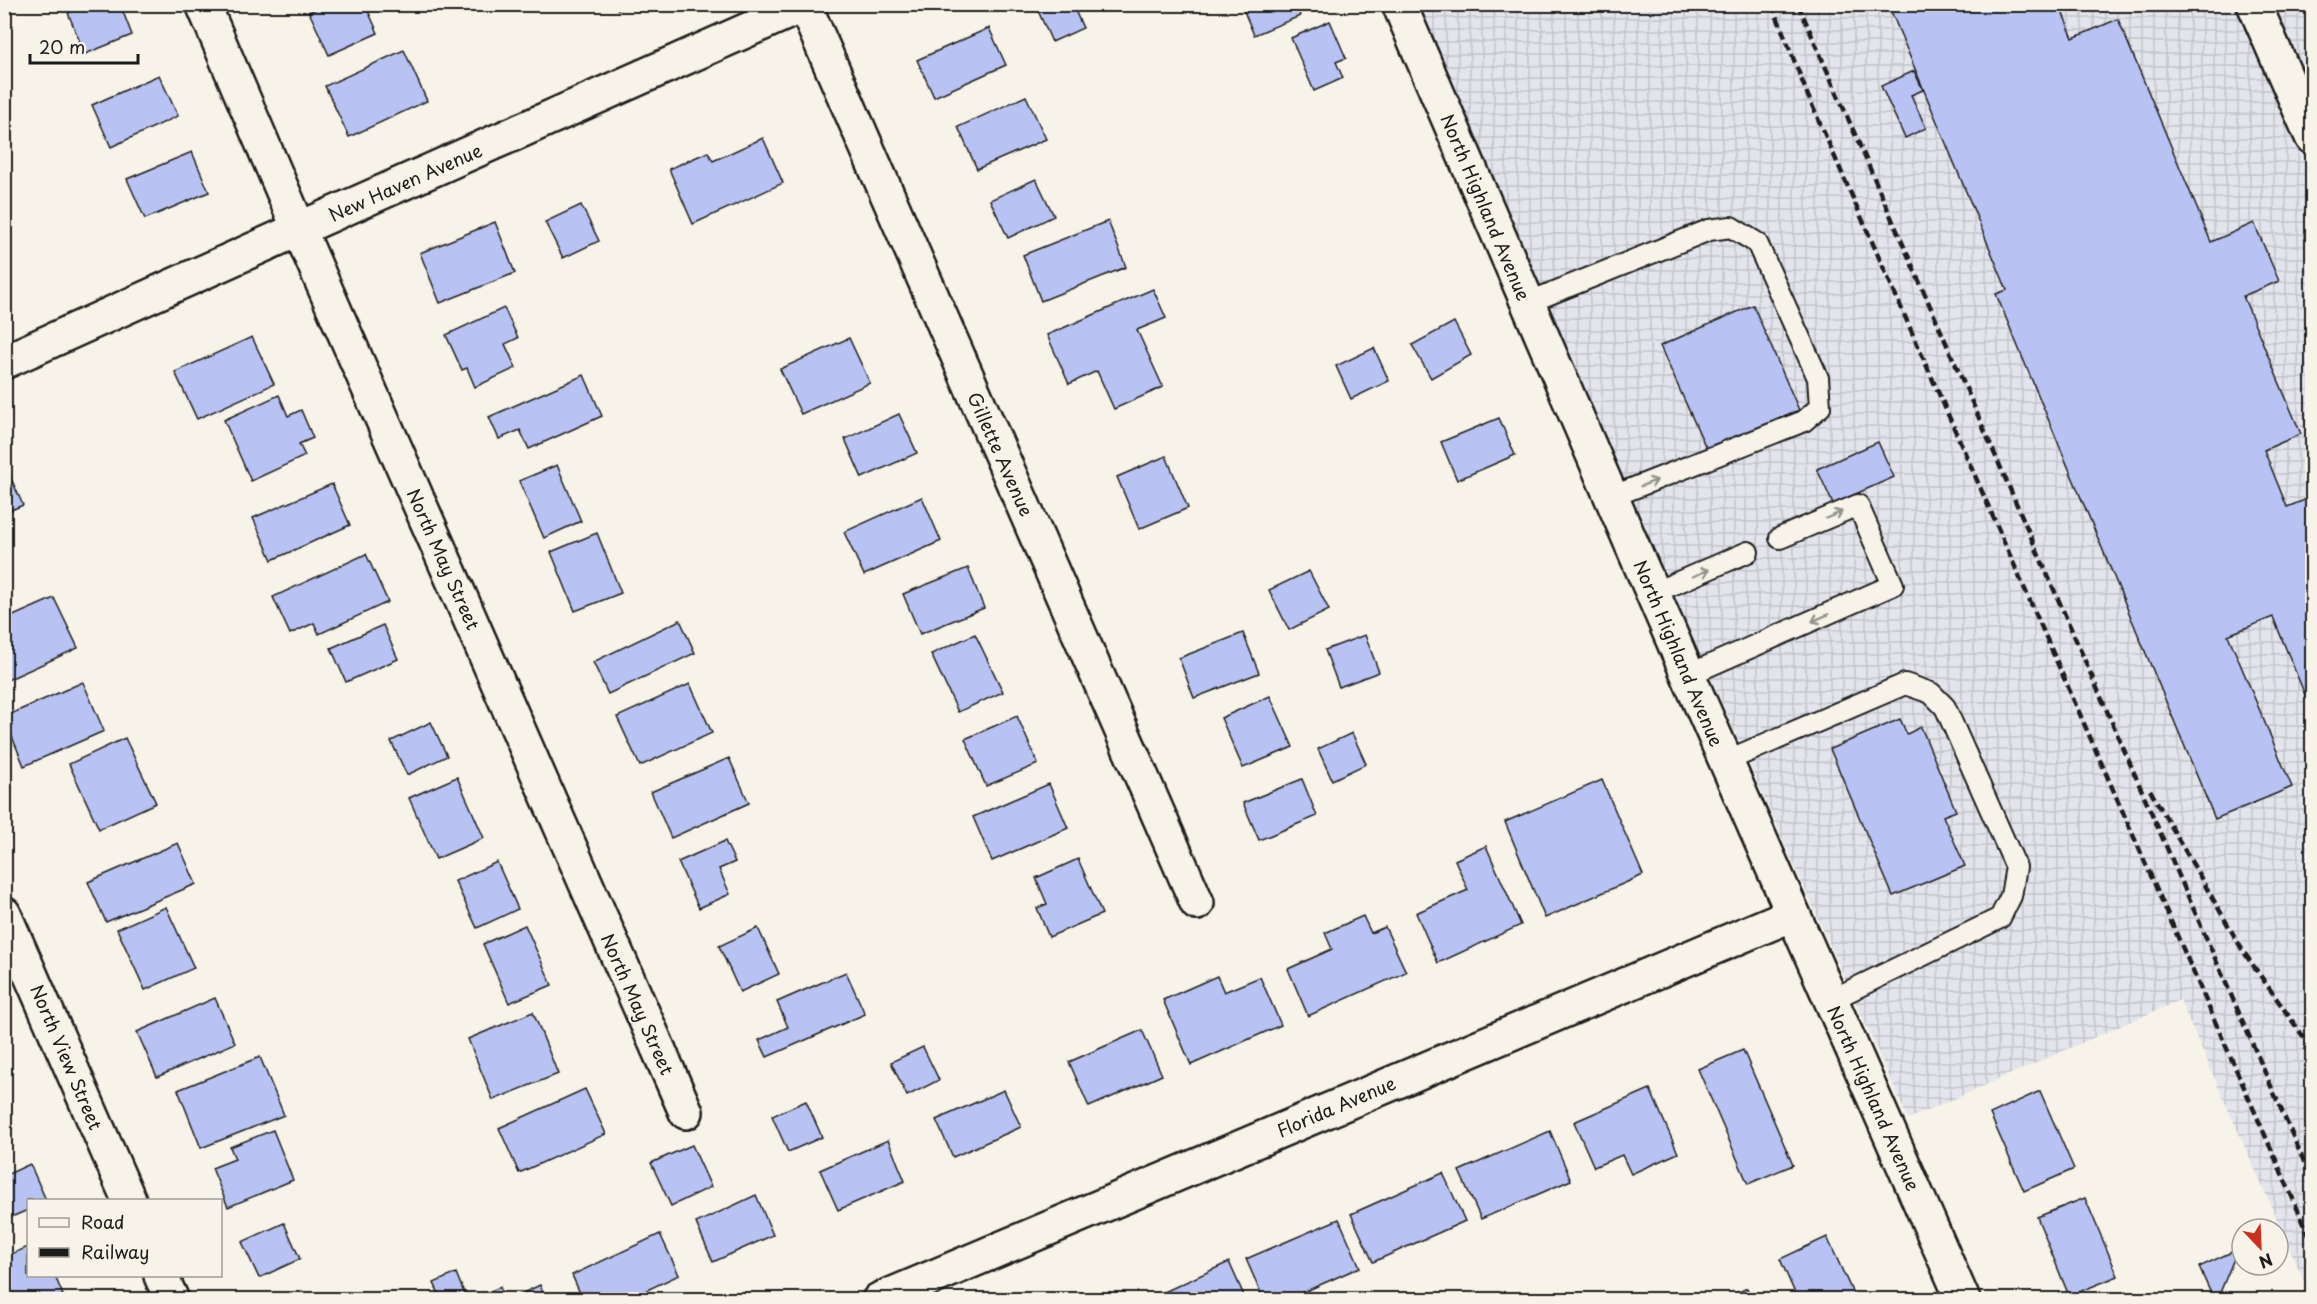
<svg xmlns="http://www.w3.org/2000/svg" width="2317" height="1304" font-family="'Playpen Sans',sans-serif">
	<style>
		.industrial { fill: url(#industrial-grid) }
		.building { fill: #b8c3f4; stroke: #1c1c1c; stroke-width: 1.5 }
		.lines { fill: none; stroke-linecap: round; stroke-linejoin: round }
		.service-casing { stroke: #1c1c1c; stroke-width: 24 }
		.minor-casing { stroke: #1c1c1c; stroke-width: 38 }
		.tertiary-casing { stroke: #1c1c1c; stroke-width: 38 }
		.service { stroke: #f7f3e8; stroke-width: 20 }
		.minor { stroke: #f7f3e8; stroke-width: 33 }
		.tertiary { stroke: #f7f3e8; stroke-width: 33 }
		.rail { stroke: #1c1c1c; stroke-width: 4.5; stroke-dasharray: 9 4.5; stroke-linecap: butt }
		.oneway { stroke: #94928c }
		.labels { text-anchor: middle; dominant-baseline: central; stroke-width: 5; stroke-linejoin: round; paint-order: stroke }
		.street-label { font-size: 18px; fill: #1c1c1c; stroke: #f7f3e8 }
	</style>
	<defs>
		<pattern id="industrial-grid" width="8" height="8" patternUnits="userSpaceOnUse" patternTransform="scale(1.5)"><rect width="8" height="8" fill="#e4e5ec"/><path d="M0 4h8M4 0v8" fill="none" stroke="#c3c4ca"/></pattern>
	</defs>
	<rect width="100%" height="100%" fill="#f7f3e8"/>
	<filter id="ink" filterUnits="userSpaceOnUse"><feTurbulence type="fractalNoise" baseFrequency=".0167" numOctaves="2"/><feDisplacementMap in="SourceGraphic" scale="12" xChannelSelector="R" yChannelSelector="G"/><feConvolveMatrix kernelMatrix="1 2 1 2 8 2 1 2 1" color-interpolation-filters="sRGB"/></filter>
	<g filter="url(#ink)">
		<polygon class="industrial" points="1409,5 2312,5 2312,1299 2180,1000 1908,1119"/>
		<g class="building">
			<polygon points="88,4 120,4 132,35 85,54 68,13"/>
			<polygon points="327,4 365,4 378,33 329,55 309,12"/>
			<polygon points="615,4 630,4 618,10"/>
			<polygon points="1035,4 1072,4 1083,28 1052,42"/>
			<polygon points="1241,4 1296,4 1300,16 1254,35"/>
			<polygon points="1888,4 2059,4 2073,38 2118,19 2211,242 2254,223 2279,281 2243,296 2301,434 2264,450 2287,507 2312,497 2312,712 2273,617 2228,635 2292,787 2215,819 1996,294 2007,290"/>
			<polygon points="1330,21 1346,58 1336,62 1343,78 1314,91 1291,38"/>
			<polygon points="989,28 1006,65 934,97 917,60"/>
			<polygon points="404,50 427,101 349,137 325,86"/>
			<polygon points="1914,71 1923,90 1911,95 1926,128 1905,138 1881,86"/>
			<polygon points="159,75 178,116 111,147 92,105"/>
			<polygon points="1026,96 1046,139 977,169 958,127"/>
			<polygon points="763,138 783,183 693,224 669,169 708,152 713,161"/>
			<polygon points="192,152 209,192 145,219 127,179"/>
			<polygon points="1036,179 1054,216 1008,238 990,200"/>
			<polygon points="581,205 599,241 563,258 545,222"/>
			<polygon points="1108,221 1126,267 1041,301 1023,255"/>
			<polygon points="495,222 515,273 440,303 420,253"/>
			<polygon points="1153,289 1166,318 1137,330 1163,387 1114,409 1097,371 1069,384 1047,335"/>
			<polygon points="1753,305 1799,410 1707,450 1660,346"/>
			<polygon points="504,308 518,338 505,344 516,368 475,387 467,368 462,370 446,335"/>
			<polygon points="1454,322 1471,355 1431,378 1412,345"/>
			<polygon points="252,337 274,384 197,419 175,372"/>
			<polygon points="849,338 870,383 801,414 780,369"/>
			<polygon points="1374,348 1389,381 1351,399 1336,366"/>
			<polygon points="584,375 602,416 529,449 520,430 499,439 489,417"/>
			<polygon points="279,395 288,416 301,410 313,438 299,444 305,456 251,481 224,420"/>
			<polygon points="899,414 917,453 862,478 845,439"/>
			<polygon points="1499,418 1515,455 1457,480 1441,442"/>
			<polygon points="1878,442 1894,477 1833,504 1817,469"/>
			<polygon points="1166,456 1188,508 1139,529 1117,477"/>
			<polygon points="557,465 581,521 544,538 519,481"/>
			<polygon points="9,474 23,505 4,513 4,476"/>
			<polygon points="332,484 350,525 272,560 253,518"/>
			<polygon points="922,497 941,541 864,575 844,532"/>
			<polygon points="597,533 621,593 575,611 551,552"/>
			<polygon points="366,554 388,602 319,634 314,623 290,634 273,597"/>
			<polygon points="968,568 984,608 920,634 903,594"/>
			<polygon points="1309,571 1329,610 1289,630 1269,590"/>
			<polygon points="54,598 78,648 5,681 4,620"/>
			<polygon points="680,620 695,653 608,694 593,662"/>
			<polygon points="383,625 398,659 346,682 331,648"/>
			<polygon points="1243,633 1259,673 1194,698 1179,658"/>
			<polygon points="975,634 1003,692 958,712 931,654"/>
			<polygon points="1365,635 1379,672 1339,687 1325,650"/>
			<polygon points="83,682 104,731 24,766 4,717"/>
			<polygon points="690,684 712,733 640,766 617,717"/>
			<polygon points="1270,696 1293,747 1243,768 1221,718"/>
			<polygon points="1017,716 1038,764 986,786 965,739"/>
			<polygon points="1900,719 1907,734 1921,727 1956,811 1943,816 1965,866 1893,896 1830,749"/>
			<polygon points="431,722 447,756 407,775 391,741"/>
			<polygon points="1352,733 1366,764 1332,780 1318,749"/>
			<polygon points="125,738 156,803 99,829 69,764"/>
			<polygon points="729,758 749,803 671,838 651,792"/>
			<polygon points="457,777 484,838 436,859 409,798"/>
			<polygon points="1302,779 1317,816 1259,840 1243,803"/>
			<polygon points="1602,780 1643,875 1545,918 1505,822"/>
			<polygon points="1049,784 1068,828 992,861 973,817"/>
			<polygon points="725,841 735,862 719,869 730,894 699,908 678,862"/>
			<polygon points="178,843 196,884 106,922 88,882"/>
			<polygon points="1486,846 1521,925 1438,963 1416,913 1468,890 1455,860"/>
			<polygon points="1078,859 1102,914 1049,937 1037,908 1047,904 1036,878"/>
			<polygon points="497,862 518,909 477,928 455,881"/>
			<polygon points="166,907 194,968 145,990 117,929"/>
			<polygon points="1363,916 1371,933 1385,927 1406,972 1308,1016 1288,969 1332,949 1325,933"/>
			<polygon points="525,925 552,985 509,1003 483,944"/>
			<polygon points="758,928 779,974 740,992 719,946"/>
			<polygon points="846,972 865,1014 767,1057 759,1040 788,1027 777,1002"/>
			<polygon points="1217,976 1224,992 1260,977 1281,1025 1191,1065 1163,1000"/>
			<polygon points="215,998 235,1043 157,1077 137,1032"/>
			<polygon points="533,1012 558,1074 493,1100 468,1039"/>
			<polygon points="1142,1030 1162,1075 1089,1107 1069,1062"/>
			<polygon points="923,1047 939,1080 907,1096 891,1062"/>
			<polygon points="1743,1050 1793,1165 1748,1184 1698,1069"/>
			<polygon points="260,1057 284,1115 201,1148 178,1090"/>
			<polygon points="585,1089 606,1134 519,1173 499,1128"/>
			<polygon points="1650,1089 1678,1153 1631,1174 1622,1155 1594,1167 1574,1122"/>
			<polygon points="1004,1090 1021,1127 953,1157 936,1120"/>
			<polygon points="2040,1091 2074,1169 2024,1191 1990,1114"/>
			<polygon points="806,1101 822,1137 788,1152 772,1116"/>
			<polygon points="4,1113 11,1129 4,1132"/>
			<polygon points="273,1130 293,1180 228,1207 212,1168 235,1159 230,1147"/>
			<polygon points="1550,1131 1571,1180 1481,1219 1459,1171"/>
			<polygon points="888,1140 905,1181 838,1210 820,1170"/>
			<polygon points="692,1145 711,1187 671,1206 651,1163"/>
			<polygon points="30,1164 46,1200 28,1200 28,1210 4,1220 4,1176"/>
			<polygon points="1443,1173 1465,1221 1373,1262 1351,1214"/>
			<polygon points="756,1195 773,1235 713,1262 696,1223"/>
			<polygon points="2085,1198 2118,1276 2069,1296 2037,1217"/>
			<polygon points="1339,1219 1360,1267 1286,1300 1264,1300 1246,1259"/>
			<polygon points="284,1223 300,1259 259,1278 242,1242"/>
			<polygon points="660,1234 679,1275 626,1300 583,1300 572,1275"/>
			<polygon points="1827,1237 1856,1300 1798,1300 1780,1259"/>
			<polygon points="28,1247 28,1276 55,1276 63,1295 52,1300 17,1300 4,1272 4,1257"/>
			<polygon points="2238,1249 2217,1300 2214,1300 2199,1267"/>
			<polygon points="1229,1262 1246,1300 1147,1300"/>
			<polygon points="456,1273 467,1300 442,1300 434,1283"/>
			<polygon points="540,1285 546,1300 508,1300"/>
			<polygon points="500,1287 504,1300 472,1299"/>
			<polygon points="1747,1288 1752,1300 1722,1300"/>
		</g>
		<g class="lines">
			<defs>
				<g id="service">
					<polyline points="1527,303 1709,230 1731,227 1757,243 1818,378 1820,407 1804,421 1611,497"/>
					<polyline points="1653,593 1748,552"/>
					<polyline points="1688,675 1893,585 1858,505 1780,538"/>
					<polyline points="1726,761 1905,684 1931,693 1945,707 2016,867 2011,896 2000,918 1831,1000"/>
				</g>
				<g id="minor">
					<polyline points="203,4 299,229 686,1112"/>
					<polyline points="804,4 1197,903"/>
					<polyline points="2254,4 2312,137"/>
					<polyline points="4,362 299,229 806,4"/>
					<polyline points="4,914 129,1200"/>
					<polyline points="161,1276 172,1300"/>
					<polyline points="879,1300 1793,914"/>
				</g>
				<polyline id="tertiary" points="1399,4 1688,675 1963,1300"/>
			</defs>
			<use href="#service" class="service-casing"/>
			<use href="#minor" class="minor-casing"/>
			<use href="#tertiary" class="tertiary-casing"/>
			<use href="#service" class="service"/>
			<use href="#minor" class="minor"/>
			<use href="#tertiary" class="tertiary"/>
			<g class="rail">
				<polyline points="1772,4 1808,96 2312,1242"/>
				<polyline points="1798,4 2312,1180"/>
				<polyline points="2150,790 2243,951 2312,1049"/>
			</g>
		</g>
		<defs><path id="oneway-shaft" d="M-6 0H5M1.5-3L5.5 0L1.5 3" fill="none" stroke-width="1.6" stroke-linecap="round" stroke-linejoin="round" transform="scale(1.5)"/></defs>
		<g class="oneway">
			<use href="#oneway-shaft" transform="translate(1649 483) rotate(-21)"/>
			<use href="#oneway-shaft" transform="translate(1834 515) rotate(-23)"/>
			<use href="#oneway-shaft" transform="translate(1701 573) rotate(-23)"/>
			<use href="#oneway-shaft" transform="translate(1820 618) rotate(156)"/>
		</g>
	</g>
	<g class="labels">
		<g class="street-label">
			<text transform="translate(405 182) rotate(-24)">New Haven Avenue</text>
			<text transform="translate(1486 207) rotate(67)">North Highland Avenue</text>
			<text transform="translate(1001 454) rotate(66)">Gillette Avenue</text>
			<text transform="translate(444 559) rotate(66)">North May Street</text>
			<text transform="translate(1679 653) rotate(67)">North Highland Avenue</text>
			<text transform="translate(638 1004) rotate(66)">North May Street</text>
			<text transform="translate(67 1057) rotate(67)">North View Street</text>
			<text transform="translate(1874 1098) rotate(66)">North Highland Avenue</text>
			<text transform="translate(1336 1106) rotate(-23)">Florida Avenue</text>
		</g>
	</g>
	<rect width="2317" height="1304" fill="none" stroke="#f7f3e8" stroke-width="24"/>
	<rect x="12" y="12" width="2293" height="1280" fill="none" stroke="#1c1c1c" stroke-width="2" filter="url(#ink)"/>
	<rect x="27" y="1199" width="195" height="78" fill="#f7f3e8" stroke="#9f9d96" stroke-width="1.5"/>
	<rect x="39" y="1218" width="30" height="9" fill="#f7f3e8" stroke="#9f9d96" stroke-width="1.5"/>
	<text x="81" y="1229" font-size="18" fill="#1c1c1c">Road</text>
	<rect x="39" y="1248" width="30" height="9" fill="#1c1c1c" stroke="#9f9d96" stroke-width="1.5"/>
	<text x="81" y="1259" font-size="18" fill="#1c1c1c">Railway</text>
	<g transform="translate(2260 1247) rotate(157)"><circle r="28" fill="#f7f3e8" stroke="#9f9d96" stroke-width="1.5"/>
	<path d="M0-4.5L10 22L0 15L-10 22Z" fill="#c8321e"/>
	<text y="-9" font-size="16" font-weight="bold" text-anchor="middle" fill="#1c1c1c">N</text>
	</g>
	<path d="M30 54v9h108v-9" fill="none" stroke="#1c1c1c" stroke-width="3"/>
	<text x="39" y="54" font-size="18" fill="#1c1c1c" stroke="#f7f3e8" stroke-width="4.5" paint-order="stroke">20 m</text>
</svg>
